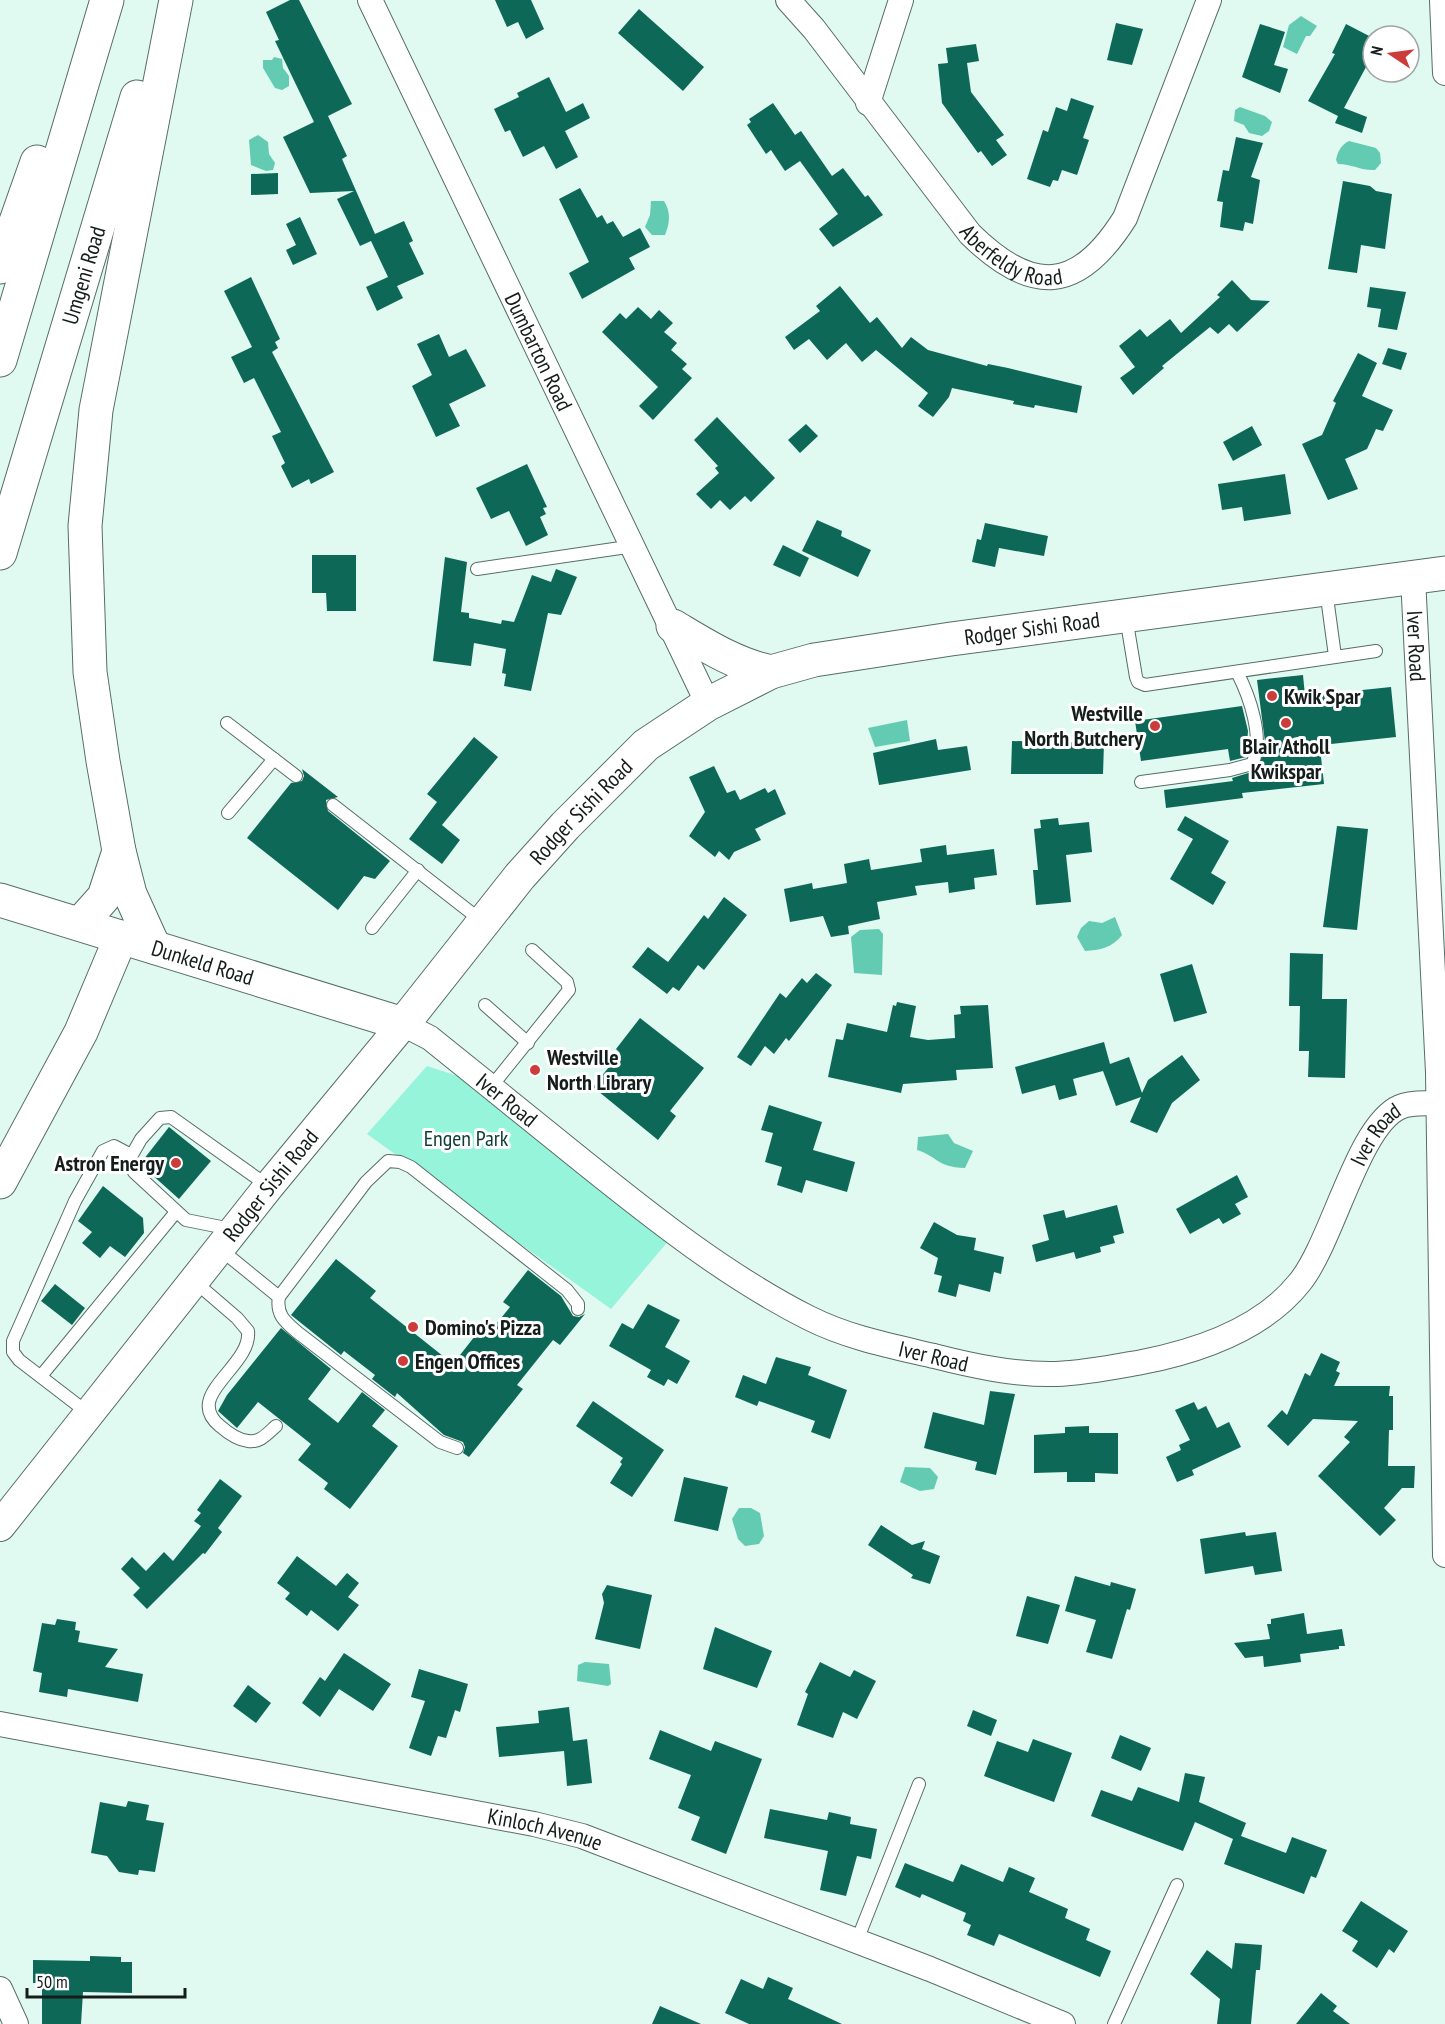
<svg xmlns="http://www.w3.org/2000/svg" width="1445" height="2024" font-family="'PT Sans Narrow',sans-serif">
	<style>
		.green { fill: #96f4db }
		.water { fill: #63cbb1 }
		.building { fill: #0e6857 }
		.lines { fill: none; stroke-linecap: round; stroke-linejoin: round }
		.service-casing { stroke: #576d67; stroke-width: 14 }
		.minor-casing { stroke: #576d67; stroke-width: 26 }
		.tertiary-casing { stroke: #576d67; stroke-width: 32 }
		.secondary-casing { stroke: #576d67; stroke-width: 35 }
		.motorway-casing { stroke: #576d67; stroke-width: 35 }
		.service { stroke: #fff; stroke-width: 12 }
		.minor { stroke: #fff; stroke-width: 24 }
		.tertiary { stroke: #fff; stroke-width: 30 }
		.secondary { stroke: #fff; stroke-width: 33 }
		.motorway { stroke: #fff; stroke-width: 33 }
		.poi-dot { fill: #cb3c3b; stroke: #fff; stroke-width: 2 }
		.labels { text-anchor: middle; dominant-baseline: central; stroke-width: 6; stroke-linejoin: round; paint-order: stroke }
		.street-label { font-size: 22px; fill: #141d1b; stroke: #fff }
		.poi-label { font-size: 22px; font-weight: bold; fill: #141d1b; stroke: #fff; text-anchor: start }
		.park-label { font-size: 22px; fill: #0c3d32; stroke: #fff }
	</style>
	<rect width="100%" height="100%" fill="#e0f9f1"/>
	<polygon class="green" points="427,1066 491,1087 675,1233 611,1309 367,1134"/>
	<g class="water">
		<polygon points="1301,16 1317,26 1310,36 1306,36 1297,54 1283,47 1289,25"/>
		<polygon points="274,57 282,59 283,68 289,76 289,86 282,90 275,88 263,68 263,60 272,60"/>
		<polygon points="1240,107 1265,116 1272,122 1269,131 1262,136 1249,133 1244,125 1234,121 1235,110"/>
		<polygon points="258,135 268,142 269,154 275,163 273,170 266,171 251,165 249,140"/>
		<path d="M 1349,141 L 1376,148 L 1380,153 L 1381,163 L 1375,170 C 1362,171 1352,164 1338,164 L 1336,160 C 1338,151 1341,145 1349,141 Z"/>
		<path d="M 651,201 L 664,201 C 671,212 670,223 665,235 L 652,235 L 645,227 L 650,215 Z"/>
		<polygon points="907,720 910,741 875,747 868,728"/>
		<path d="M 1115,917 L 1122,935 C 1112,948 1100,950 1085,951 L 1077,937 L 1081,928 L 1089,921 L 1102,923 Z"/>
		<polygon points="879,929 883,934 882,975 854,973 851,937 860,930"/>
		<path d="M 948,1134 L 954,1143 L 973,1151 L 965,1168 C 936,1167 939,1157 917,1150 L 918,1137 Z"/>
		<polygon points="905,1467 930,1468 938,1477 934,1489 920,1491 900,1482"/>
		<polygon points="739,1508 751,1508 760,1513 764,1536 759,1544 745,1546 738,1539 732,1519"/>
		<polygon points="585,1662 609,1664 611,1684 608,1686 577,1681 578,1665"/>
	</g>
	<g class="building">
		<polygon points="290,0 299,0 352,104 328,116 347,156 342,159 375,234 404,221 413,241 409,243 424,274 397,286 403,298 377,311 366,287 388,277 371,241 360,246 337,199 354,191 310,193 283,137 314,122 275,41 279,40 266,12"/>
		<polygon points="495,0 531,0 544,29 526,39 518,22 507,27"/>
		<polygon points="639,9 704,67 683,91 618,33"/>
		<polygon points="1116,23 1143,29 1132,65 1107,60"/>
		<polygon points="1260,24 1285,32 1274,65 1288,69 1280,93 1242,77"/>
		<polygon points="1346,24 1373,38 1373,54 1344,108 1367,117 1362,133 1335,123 1338,116 1308,101 1335,54 1332,53"/>
		<polygon points="976,44 979,61 967,63 971,92 1004,135 996,140 1007,155 992,166 981,151 978,153 942,103 938,64 948,63 946,48"/>
		<polygon points="549,77 566,112 583,103 590,118 565,131 578,157 556,169 544,146 523,157 510,130 505,132 494,109 519,97 517,93"/>
		<polygon points="1071,98 1094,106 1083,138 1089,140 1077,175 1062,170 1058,181 1053,180 1050,187 1027,179 1043,130 1048,132 1056,107 1067,111"/>
		<polygon points="773,103 795,135 801,131 832,176 843,168 865,197 868,195 883,215 833,247 819,229 838,214 800,161 785,171 771,150 766,154 747,125 751,122 749,119"/>
		<polygon points="1236,137 1263,143 1251,177 1260,180 1253,224 1245,222 1243,231 1220,227 1223,202 1217,201 1223,170 1229,171"/>
		<polygon points="278,173 278,194 251,195 251,174"/>
		<polygon points="1343,181 1370,186 1376,191 1392,194 1385,249 1361,245 1357,273 1328,269"/>
		<polygon points="580,188 597,218 602,215 607,224 613,221 623,237 640,228 650,247 629,258 635,269 582,299 569,273 589,262 559,199"/>
		<polygon points="300,217 317,254 293,265 286,250 296,245 286,224"/>
		<polygon points="251,277 280,339 275,342 278,348 272,352 334,472 311,484 309,479 292,488 281,466 285,463 272,436 281,432 254,378 244,383 231,357 252,347 224,291"/>
		<polygon points="1232,280 1251,300 1270,301 1237,332 1229,324 1218,334 1210,327 1162,366 1164,368 1133,395 1120,378 1135,367 1119,346 1140,329 1147,337 1170,319 1181,333 1220,297 1217,295"/>
		<polygon points="840,286 870,323 877,317 902,348 911,337 928,350 987,366 988,364 1008,368 1082,386 1077,413 1035,405 1034,408 1013,404 1014,401 952,388 949,397 933,417 918,406 928,393 876,350 862,362 846,343 827,360 809,339 794,350 785,337 820,311 816,306"/>
		<polygon points="1370,287 1406,292 1397,330 1378,327 1381,309 1367,307"/>
		<polygon points="638,307 651,319 659,310 673,323 664,332 677,343 671,350 687,364 682,369 692,378 653,420 639,406 658,387 602,332 620,313 626,319"/>
		<polygon points="439,334 449,357 466,349 486,386 449,404 460,426 436,437 412,386 432,375 417,344"/>
		<polygon points="1388,348 1407,353 1401,370 1382,364"/>
		<polygon points="1358,353 1377,363 1362,396 1393,410 1383,431 1376,429 1367,449 1345,459 1358,489 1328,500 1302,444 1322,435 1336,403 1333,401"/>
		<polygon points="717,417 775,478 751,502 745,496 730,510 720,500 711,509 696,494 719,473 715,468 718,466 694,440"/>
		<polygon points="806,424 818,436 800,453 788,440"/>
		<polygon points="1252,426 1262,445 1233,461 1223,442"/>
		<polygon points="527,464 547,507 543,508 546,514 540,517 548,535 526,546 509,511 491,519 476,488"/>
		<polygon points="1285,474 1291,514 1244,521 1242,507 1222,510 1218,484"/>
		<polygon points="817,520 842,531 841,536 871,550 858,577 802,551"/>
		<polygon points="985,523 1048,536 1044,556 999,548 995,567 972,562 977,539 981,540"/>
		<polygon points="783,545 809,558 800,577 773,565"/>
		<polygon points="312,555 356,555 356,611 327,611 326,593 312,593"/>
		<polygon points="445,557 467,562 461,612 469,613 469,618 501,624 502,620 514,622 532,575 551,582 556,569 577,577 561,615 548,613 531,691 504,686 506,674 502,673 506,649 474,643 471,666 433,661"/>
		<polygon points="1303,675 1305,696 1391,687 1396,737 1331,744 1331,756 1321,757 1324,784 1242,793 1243,798 1166,808 1164,790 1233,781 1232,778 1258,770 1265,742 1257,680"/>
		<polygon points="1242,706 1248,731 1246,757 1230,761 1228,749 1141,761 1135,721"/>
		<polygon points="474,737 498,757 442,825 460,840 442,864 409,839 437,802 427,794"/>
		<polygon points="936,739 938,750 967,746 971,770 879,785 873,753"/>
		<polygon points="1012,741 1104,743 1103,774 1011,774"/>
		<polygon points="714,766 727,793 735,790 740,800 765,788 768,793 775,789 786,814 755,829 761,840 734,852 729,860 719,851 715,857 689,836 705,812 689,777"/>
		<polygon points="302,769 338,797 326,800 328,811 390,861 375,879 364,876 338,910 247,838 291,783 302,781 304,776"/>
		<polygon points="1185,816 1229,841 1211,873 1226,882 1213,905 1170,879 1193,839 1177,830"/>
		<polygon points="1058,818 1059,825 1089,822 1092,852 1066,855 1071,902 1036,905 1033,870 1038,870 1034,829 1041,828 1040,820"/>
		<polygon points="1337,826 1368,829 1357,930 1323,927"/>
		<polygon points="946,845 947,855 994,849 997,875 974,878 975,889 949,893 948,882 915,886 917,895 877,902 880,919 848,926 849,934 831,937 823,916 790,922 784,889 812,883 813,889 847,883 844,864 869,859 871,870 922,862 920,849"/>
		<polygon points="724,897 747,915 704,970 698,965 679,991 673,987 667,994 632,967 648,947 668,962 704,915 708,919"/>
		<polygon points="1290,953 1323,954 1322,999 1347,999 1345,1078 1308,1077 1309,1051 1299,1051 1300,1006 1289,1006"/>
		<polygon points="1192,964 1207,1013 1174,1022 1160,974"/>
		<polygon points="816,973 832,985 789,1041 786,1038 774,1054 765,1046 751,1066 737,1057 780,993 786,998 802,978 807,983"/>
		<polygon points="897,1002 916,1006 910,1037 928,1040 955,1038 954,1015 961,1014 960,1006 988,1005 993,1068 956,1070 957,1080 903,1084 901,1093 828,1077 836,1039 843,1040 847,1023 887,1032 893,1005 896,1006"/>
		<polygon points="640,1018 704,1068 670,1111 676,1116 658,1140 593,1087 620,1053 616,1049"/>
		<polygon points="1104,1042 1110,1064 1129,1057 1142,1093 1148,1080 1182,1055 1200,1080 1172,1103 1157,1133 1130,1122 1141,1097 1116,1106 1103,1071 1073,1079 1077,1095 1059,1100 1055,1085 1022,1094 1015,1067"/>
		<polygon points="769,1105 822,1122 813,1150 855,1162 847,1192 806,1180 802,1193 777,1185 782,1167 765,1162 773,1133 761,1130"/>
		<polygon points="169,1127 211,1161 179,1199 140,1164"/>
		<polygon points="1237,1175 1248,1197 1235,1204 1241,1214 1223,1224 1219,1218 1190,1234 1176,1209"/>
		<polygon points="103,1186 143,1218 144,1233 125,1257 110,1246 100,1258 82,1243 92,1232 78,1221"/>
		<polygon points="1117,1205 1124,1233 1113,1236 1115,1243 1100,1247 1101,1252 1076,1259 1074,1252 1036,1262 1032,1245 1049,1240 1043,1215 1064,1210 1066,1218"/>
		<polygon points="934,1222 957,1235 976,1238 974,1250 1004,1257 1001,1274 994,1272 990,1292 959,1284 956,1297 938,1292 942,1276 934,1274 938,1258 920,1248"/>
		<polygon points="336,1259 376,1291 370,1298 453,1364 482,1327 489,1333 510,1307 503,1302 528,1270 561,1296 573,1316 579,1317 585,1314 560,1345 553,1340 517,1385 523,1389 469,1457 463,1453 465,1447 463,1442 444,1435 397,1393 395,1397 372,1379 375,1375 344,1351 341,1355 291,1315"/>
		<polygon points="55,1284 85,1308 72,1325 41,1301"/>
		<polygon points="648,1304 680,1320 665,1347 690,1361 677,1384 668,1379 664,1386 647,1377 651,1370 609,1346 622,1323 633,1329"/>
		<polygon points="281,1328 331,1369 308,1399 338,1423 362,1392 385,1410 372,1426 398,1446 350,1509 324,1489 328,1483 298,1460 311,1444 258,1402 237,1428 218,1411 227,1395"/>
		<polygon points="1321,1353 1340,1362 1336,1371 1340,1373 1334,1386 1390,1386 1389,1396 1393,1396 1393,1430 1389,1430 1388,1466 1415,1466 1414,1488 1402,1488 1384,1508 1396,1520 1380,1536 1318,1476 1350,1442 1344,1437 1358,1421 1313,1419 1288,1446 1267,1426 1282,1410 1287,1415 1305,1373 1310,1376"/>
		<polygon points="776,1357 811,1367 808,1375 847,1390 830,1439 811,1432 815,1421 759,1401 757,1406 735,1397 743,1375 766,1384"/>
		<polygon points="990,1391 1015,1394 996,1475 975,1470 977,1462 924,1448 933,1412 984,1425"/>
		<polygon points="593,1401 664,1450 632,1497 610,1483 622,1464 620,1462 623,1458 576,1426"/>
		<polygon points="1194,1402 1198,1410 1206,1406 1217,1428 1229,1422 1241,1447 1192,1470 1194,1475 1177,1482 1166,1457 1181,1450 1179,1445 1190,1440 1175,1410"/>
		<polygon points="1089,1426 1089,1433 1118,1433 1118,1474 1095,1473 1095,1482 1067,1482 1067,1472 1034,1473 1034,1435 1065,1433 1065,1427"/>
		<polygon points="684,1477 728,1487 718,1531 674,1521"/>
		<polygon points="220,1479 242,1496 218,1528 222,1532 205,1554 203,1553 147,1609 133,1595 140,1588 121,1569 132,1557 146,1571 164,1552 173,1561 201,1526 194,1521 201,1513 197,1510"/>
		<polygon points="881,1525 912,1545 925,1541 922,1549 940,1556 930,1584 911,1578 913,1575 868,1545"/>
		<polygon points="1245,1532 1246,1536 1276,1532 1282,1571 1255,1575 1253,1566 1205,1574 1200,1539"/>
		<polygon points="297,1556 336,1586 347,1573 359,1583 348,1597 359,1605 338,1631 311,1610 307,1616 285,1599 290,1593 277,1583"/>
		<polygon points="1075,1576 1110,1586 1111,1582 1136,1589 1130,1610 1127,1609 1112,1659 1086,1652 1096,1620 1065,1611"/>
		<polygon points="607,1585 652,1595 640,1649 595,1639 604,1603 602,1594"/>
		<polygon points="1027,1596 1060,1605 1048,1644 1016,1636"/>
		<polygon points="1304,1613 1307,1634 1342,1629 1345,1646 1339,1646 1339,1649 1300,1654 1301,1662 1264,1667 1263,1656 1245,1658 1234,1643 1270,1639 1267,1624 1271,1624 1271,1619"/>
		<polygon points="57,1619 76,1622 75,1630 80,1631 78,1642 118,1649 105,1667 143,1674 138,1702 68,1689 67,1697 39,1692 42,1673 33,1671 42,1623 55,1625"/>
		<polygon points="715,1627 772,1651 757,1688 703,1669"/>
		<polygon points="344,1653 391,1684 373,1711 339,1689 320,1717 302,1703 320,1677 325,1681"/>
		<polygon points="820,1662 850,1677 854,1670 876,1681 857,1719 843,1712 833,1738 797,1725 808,1694 805,1692"/>
		<polygon points="419,1669 468,1684 460,1712 455,1710 446,1738 438,1736 431,1756 409,1748 425,1701 411,1697"/>
		<polygon points="248,1685 271,1703 256,1723 233,1706"/>
		<polygon points="569,1707 573,1741 587,1739 592,1783 567,1786 564,1751 499,1757 496,1727 539,1723 538,1711"/>
		<polygon points="973,1710 997,1720 991,1736 967,1726"/>
		<polygon points="660,1730 711,1751 715,1741 762,1759 726,1854 691,1840 700,1817 678,1808 691,1775 649,1759"/>
		<polygon points="1120,1735 1151,1748 1141,1771 1111,1758"/>
		<polygon points="1033,1739 1072,1753 1054,1802 984,1776 997,1741 1028,1752"/>
		<polygon points="1185,1773 1205,1777 1199,1802 1246,1823 1241,1836 1286,1853 1292,1837 1327,1850 1316,1878 1311,1876 1304,1894 1224,1864 1233,1839 1195,1822 1183,1851 1091,1816 1101,1790 1132,1801 1138,1787 1179,1802"/>
		<polygon points="128,1801 149,1805 146,1820 164,1823 155,1872 139,1870 138,1875 119,1872 107,1856 91,1853 100,1802 126,1807"/>
		<polygon points="770,1809 827,1820 829,1812 851,1817 850,1824 877,1829 871,1859 857,1856 846,1896 820,1890 828,1851 764,1838"/>
		<polygon points="905,1863 953,1882 961,1864 1003,1882 1009,1867 1035,1878 1029,1892 1068,1909 1065,1918 1090,1929 1086,1940 1111,1951 1100,1977 999,1934 994,1946 967,1935 971,1925 963,1921 966,1913 922,1894 920,1898 895,1887"/>
		<polygon points="1361,1901 1408,1931 1394,1953 1389,1949 1377,1968 1352,1951 1358,1941 1342,1931"/>
		<polygon points="1235,1943 1262,1945 1260,1970 1256,1970 1251,2024 1217,2024 1220,1999 1190,1974 1207,1950 1232,1969"/>
		<polygon points="90,1956 121,1957 121,1962 132,1962 132,1993 83,1992 81,2024 42,2024 42,1983 33,1983 33,1960 90,1961"/>
		<polygon points="768,1977 793,1988 788,1999 842,2024 749,2024 725,2013 741,1979 763,1989"/>
		<polygon points="1321,1993 1337,2006 1333,2011 1350,2024 1296,2024"/>
		<polygon points="660,2006 701,2024 652,2024"/>
	</g>
	<g class="lines">
		<defs>
			<g id="service">
				<polyline points="477,569 634,546"/>
				<polyline points="1326,590 1335,656"/>
				<polyline points="1126,617 1136,677 1138,682 1145,685 1376,651"/>
				<polyline points="227,723 296,776"/>
				<path d="M 1141,782 L 1230,770 L 1252,764 C 1265,739 1249,695 1237,672"/>
				<polyline points="333,805 483,922"/>
				<polyline points="228,813 274,759"/>
				<polyline points="372,928 418,870"/>
				<polyline points="485,1005 528,1043"/>
				<polyline points="491,1087 569,990 567,982 532,950"/>
				<polyline points="231,1229 186,1220 134,1172 129,1160 141,1139 160,1118 171,1117 268,1186"/>
				<polyline points="220,1249 279,1297"/>
				<path d="M 194,1281 L 237,1318 L 248,1331 C 252,1367 182,1395 220,1426 C 228,1433 237,1440 248,1441 C 260,1443 267,1434 276,1426"/>
				<polyline points="41,1376 176,1212"/>
				<polyline points="88,1413 19,1360 13,1352 13,1341 75,1201 103,1151 114,1146 131,1155"/>
				<path d="M 457,1448 L 440,1442 L 297,1332 C 284,1321 276,1314 279,1297 L 366,1182 L 388,1161 L 400,1162 L 411,1167 L 567,1290 L 578,1304 L 578,1309"/>
				<polyline points="856,1943 919,1784"/>
				<polyline points="1114,2024 1177,1885"/>
			</g>
			<g id="minor">
				<path id="s1" d="M 370,0 L 708,704"/>
				<path id="s2" d="M 788,0 L 814,29 L 970,234 C 1032,295 1078,293 1125,218 L 1209,0"/>
				<polyline points="1442,0 1445,73"/>
				<polyline points="868,103 901,0"/>
				<path id="s3" d="M 1413,578 L 1438,1072 L 1445,1555"/>
				<path id="s4" d="M 403,1024 L 430,1038 C 482,1080 533,1121 585,1163 C 656,1220 728,1277 809,1318 C 849,1338 891,1346 934,1356 C 973,1366 1015,1375 1056,1374 C 1085,1373 1114,1367 1142,1362 C 1198,1351 1263,1329 1300,1282 C 1333,1241 1358,1125 1400,1107 C 1411,1102 1426,1104 1437,1103"/>
				<path id="s5" d="M 0,1724 L 534,1824 L 582,1836 L 930,1969 L 1063,2024"/>
				<polyline points="0,1989 16,2024"/>
			</g>
			<g id="tertiary">
				<path id="s6" d="M 0,1526 L 269,1186 L 403,1024"/>
			</g>
			<g id="secondary">
				<path d="M 673,626 C 705,645 734,664 771,672"/>
				<path id="s7" d="M 0,900 L 403,1024 L 520,876 L 565,826 L 646,745 L 708,704 L 771,672 L 814,660 L 951,639 L 1445,573"/>
			</g>
			<g id="motorway">
				<polyline points="0,267 37,162"/>
				<polyline points="0,360 107,0"/>
				<path id="s8" d="M 0,553 L 137,97"/>
				<polyline points="80,924 104,897 119,851"/>
				<polyline points="154,947 130,894 119,851 103,761 90,672 85,526 96,410 176,0"/>
				<polyline points="0,1182 81,1032 121,937"/>
			</g>
		</defs>
		<use href="#service" class="service-casing"/>
		<use href="#minor" class="minor-casing"/>
		<use href="#tertiary" class="tertiary-casing"/>
		<use href="#secondary" class="secondary-casing"/>
		<use href="#motorway" class="motorway-casing"/>
		<use href="#service" class="service"/>
		<use href="#minor" class="minor"/>
		<use href="#tertiary" class="tertiary"/>
		<use href="#secondary" class="secondary"/>
		<use href="#motorway" class="motorway"/>
	</g>
	<g class="poi-dot">
		<circle cx="1272" cy="696" r="6"/>
		<circle cx="1286" cy="723" r="6"/>
		<circle cx="1155" cy="726" r="6"/>
		<circle cx="535" cy="1070" r="6"/>
		<circle cx="176" cy="1163" r="6"/>
		<circle cx="413" cy="1327" r="6"/>
		<circle cx="403" cy="1361" r="6"/>
	</g>
	<g class="labels">
		<g class="street-label">
			<text stroke="none"><textPath href="#s2" startOffset="345">Aberfeldy Road</textPath></text>
			<text stroke="none"><textPath href="#s8" startOffset="290">Umgeni Road</textPath></text>
			<text stroke="none"><textPath href="#s1" startOffset="390">Dumbarton Road</textPath></text>
			<text stroke="none"><textPath href="#s7" startOffset="1202">Rodger Sishi Road</textPath></text>
			<text stroke="none"><textPath href="#s3" startOffset="68">Iver Road</textPath></text>
			<text stroke="none"><textPath href="#s7" startOffset="699">Rodger Sishi Road</textPath></text>
			<text stroke="none"><textPath href="#s7" startOffset="212">Dunkeld Road</textPath></text>
			<text stroke="none"><textPath href="#s4" startOffset="129">Iver Road</textPath></text>
			<text stroke="none"><textPath href="#s4" startOffset="1191">Iver Road</textPath></text>
			<text stroke="none"><textPath href="#s6" startOffset="435">Rodger Sishi Road</textPath></text>
			<text stroke="none"><textPath href="#s4" startOffset="633">Iver Road</textPath></text>
			<text stroke="none"><textPath href="#s5" startOffset="555">Kinloch Avenue</textPath></text>
		</g>
		<g class="poi-label">
			<text x="1284" y="696">Kwik Spar</text>
			<text x="1143" y="713" text-anchor="end">Westville<tspan x="1143" dy="25">North Butchery</tspan></text>
			<text x="1286" y="746" text-anchor="middle">Blair Atholl<tspan x="1286" dy="25">Kwikspar</tspan></text>
			<text x="547" y="1057">Westville<tspan x="547" dy="25">North Library</tspan></text>
			<text x="164" y="1163" text-anchor="end">Astron Energy</text>
			<text x="425" y="1327">Domino's Pizza</text>
			<text x="415" y="1361">Engen Offices</text>
		</g>
		<g class="park-label">
			<text x="466" y="1138">Engen Park</text>
		</g>
	</g>
	<g transform="translate(1391 54) rotate(283)"><circle r="28" fill="#ffffff" stroke="#a1a5a4" stroke-width="1.5"/>
	<path d="M0-4.5L10 22L0 15L-10 22Z" fill="#cb3c3b"/>
	<text y="-9" font-size="16" font-weight="bold" text-anchor="middle" fill="#141d1b">N</text>
	</g>
	<path d="M27 1988v9h158v-9" fill="none" stroke="#141d1b" stroke-width="3"/>
	<text x="36" y="1988" font-size="18" fill="#141d1b" stroke="#ffffff" stroke-width="4.5" paint-order="stroke">50 m</text>
</svg>
